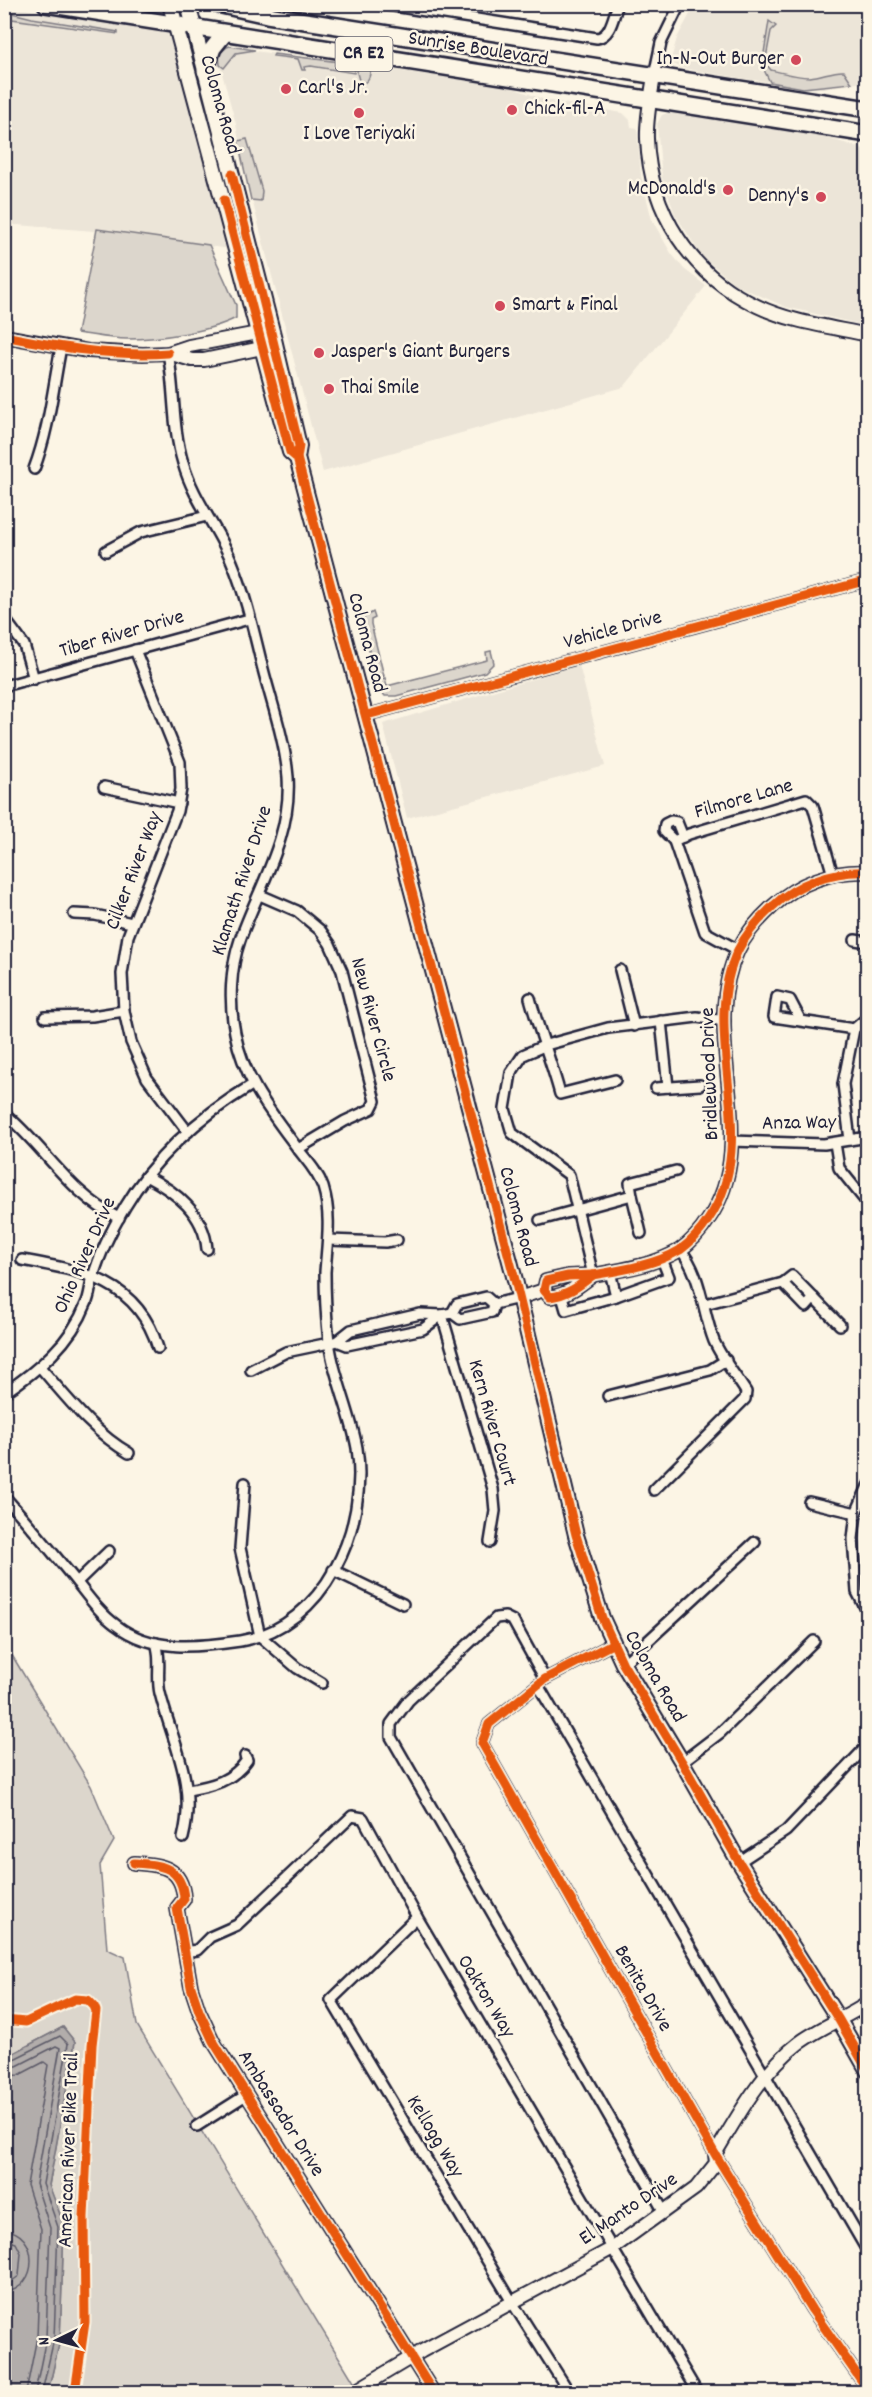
<svg xmlns="http://www.w3.org/2000/svg" width="872" height="2397" font-family="Dekko,sans-serif">
	<style>
		.built { fill: #ece5d8 }
		.green { fill: #dcd6cc; stroke: #7f7c84; stroke-width: 1.5 }
		.water { fill: #b2adab; stroke: #78757e; stroke-width: 1.5 }
		.lines { fill: none; stroke-linecap: round; stroke-linejoin: round }
		.shore { stroke: #5c5a68; stroke-width: 1.5 }
		.minor-casing { stroke: #22223b; stroke-width: 14 }
		.tertiary-casing { stroke: #22223b; stroke-width: 16 }
		.secondary-casing { stroke: #22223b; stroke-width: 18 }
		.primary-casing { stroke: #22223b; stroke-width: 20 }
		.minor { stroke: #fcf5e5; stroke-width: 9 }
		.tertiary { stroke: #fcf5e5; stroke-width: 12 }
		.secondary { stroke: #fcf5e5; stroke-width: 14 }
		.primary { stroke: #fcf5e5; stroke-width: 15 }
		.cycleway-casing { stroke: #fcf5e5; stroke-width: 13 }
		.cycleway { stroke: #e8590c; stroke-width: 9 }
		.poi-dot { fill: #d1495b; stroke: #fcf5e5; stroke-width: 2 }
		.labels { text-anchor: middle; dominant-baseline: central; stroke-width: 5; stroke-linejoin: round; paint-order: stroke }
		.shield { fill: #fcf5e5; stroke: #63616e; stroke-width: 1.5 }
		.shield-label { font-size: 20px; font-weight: bold; fill: #22223b }
		.street-label { font-size: 21px; fill: #22223b; stroke: #fcf5e5 }
		.poi-label { font-size: 21px; fill: #22223b; stroke: #fcf5e5; text-anchor: start }
	</style>
	<rect width="100%" height="100%" fill="#fcf5e5"/>
	<filter id="ink" filterUnits="userSpaceOnUse"><feTurbulence type="fractalNoise" baseFrequency=".0167" numOctaves="2"/><feDisplacementMap in="SourceGraphic" scale="12" xChannelSelector="R" yChannelSelector="G"/><feConvolveMatrix kernelMatrix="1 2 1 2 8 2 1 2 1" color-interpolation-filters="sRGB"/></filter>
	<g filter="url(#ink)">
		<g class="built">
			<polygon points="695,5 867,5 867,84 857,83 822,88 744,79 681,68 674,64 671,59 677,38"/>
			<polygon points="4,6 172,31 231,249 94,231 5,224"/>
			<polygon points="233,48 505,85 545,100 623,113 630,120 631,127 637,128 641,176 652,220 671,253 684,269 706,286 624,387 323,472 243,165 236,124 220,66 219,60"/>
			<polygon points="673,111 815,134 867,150 867,326 786,307 736,285 701,255 675,214 662,178 657,124 662,115"/>
			<polygon points="579,665 605,766 407,818 383,724"/>
		</g>
		<g class="green">
			<polygon points="4,11 32,18 118,32 118,34 5,18"/>
			<path d="M 769,21 L 776,26 L 771,31 L 765,63 L 771,70 C 783,73 798,77 810,77 C 822,76 834,70 844,71 L 852,83 L 803,88 L 770,82 L 762,66 Z"/>
			<polygon points="227,47 230,46 255,50 236,53 224,68 220,65 219,54"/>
			<polygon points="274,54 356,64 354,73 311,66 304,67 305,70 302,70 298,59 273,56"/>
			<path d="M 358,64 L 371,66 C 370,75 370,82 360,84 L 357,73 Z"/>
			<polygon points="247,139 262,191 261,201 251,200 238,141"/>
			<path d="M 97,229 L 209,245 L 236,305 L 236,318 C 209,332 158,339 127,339 C 111,339 93,335 77,333 Z"/>
			<polygon points="373,612 375,618 371,620 371,624 384,676 376,678 361,619"/>
			<polygon points="491,651 494,663 485,672 396,696 385,696 380,690 377,680 385,678 387,686 487,660 486,652"/>
			<polygon points="4,1642 91,1786 114,1841 100,1865 107,1949 125,1957 137,2025 360,2392 48,2392 60,2340 64,2225 49,2186 75,2042 63,2027 12,2054 5,2053"/>
		</g>
		<polygon class="water" points="63,2027 75,2042 49,2185 64,2225 60,2340 48,2392 5,2392 8,2255 4,2248 5,2053 12,2054"/>
		<g class="lines">
			<g class="shore">
				<polyline points="4,2059 14,2059 60,2036 68,2044 43,2184 58,2227 54,2339 42,2392"/>
				<polyline points="4,2066 17,2066 56,2046 60,2048 36,2184 50,2228 46,2338 35,2392"/>
				<polyline points="4,2076 19,2075 44,2062 48,2065 27,2185 41,2229 37,2337 26,2392"/>
				<path d="M 4,2230 C 40,2231 40,2290 4,2292"/>
				<polyline points="4,2239 16,2243 21,2253 19,2276 12,2281 4,2283"/>
			</g>
			<defs>
				<g id="minor">
					<path d="M 381,4 L 597,38 C 611,36 613,17 618,4"/>
					<polyline points="654,76 661,43 680,4"/>
					<path d="M 34,469 C 49,430 53,388 61,347"/>
					<polyline points="106,551 141,532 207,516"/>
					<polyline points="4,618 24,645 34,679"/>
					<polyline points="135,650 180,762 181,789 177,811 128,936 122,974 124,1011 131,1042 147,1078 188,1132"/>
					<polyline points="4,686 249,619"/>
					<polyline points="367,715 868,580"/>
					<polyline points="104,787 179,803"/>
					<polyline points="674,841 664,831 665,824 671,821 677,822 683,837"/>
					<polyline points="260,895 297,911 321,931 330,944 342,971 375,1101 371,1109 345,1121 298,1149"/>
					<polyline points="74,914 95,915 132,923"/>
					<polyline points="855,940 868,942"/>
					<polyline points="738,950 705,932 674,841 689,834 806,799 813,806 833,875"/>
					<polyline points="620,970 634,1026"/>
					<path d="M 530,998 C 539,1031 551,1061 560,1094 L 615,1080"/>
					<polyline points="45,1017 92,1016 124,1011"/>
					<polyline points="661,1021 668,1087"/>
					<polyline points="801,1021 790,1000 777,997 774,1017 854,1029"/>
					<polyline points="656,1088 700,1085"/>
					<path d="M 4,1113 C 45,1147 70,1195 119,1218"/>
					<polyline points="850,1140 843,1084 854,1029 868,1017"/>
					<polyline points="731,1141 824,1144 868,1137"/>
					<polyline points="835,1143 839,1168 868,1204"/>
					<path d="M 146,1176 C 176,1192 204,1213 207,1249"/>
					<polyline points="632,1195 641,1233"/>
					<polyline points="540,1220 632,1195 630,1183 676,1171"/>
					<polyline points="328,1240 385,1242 397,1240"/>
					<path d="M 22,1260 C 84,1271 138,1281 158,1348"/>
					<polyline points="610,1272 616,1296"/>
					<polyline points="593,1275 569,1175 512,1133 505,1109 511,1073 523,1055 546,1045 608,1028 697,1017 725,1021"/>
					<polyline points="783,1283 806,1307 814,1298"/>
					<polyline points="562,1296 566,1310 616,1296 669,1277 662,1259"/>
					<polyline points="494,1304 519,1298"/>
					<polyline points="705,1304 783,1283 792,1276 840,1325"/>
					<polyline points="452,1313 457,1304 486,1297 494,1304"/>
					<polygon points="420,1314 442,1315 423,1329 347,1345 337,1341 351,1330"/>
					<path d="M 40,1367 C 68,1399 93,1432 129,1453"/>
					<polyline points="251,1370 286,1352 334,1342"/>
					<path d="M 4,1393 C 38,1370 71,1343 86,1304 C 90,1296 90,1286 93,1277 C 100,1253 112,1229 125,1207 C 155,1156 202,1115 252,1085"/>
					<polyline points="608,1396 710,1370 726,1360"/>
					<polyline points="245,1483 240,1548 260,1636 297,1668 322,1683"/>
					<polyline points="868,1486 856,1513 853,1539 857,1592 868,1613"/>
					<path d="M 654,1490 L 745,1399 L 746,1392 C 736,1376 722,1359 714,1341 C 702,1311 702,1275 680,1249"/>
					<path d="M 4,1496 C 27,1522 49,1548 71,1575 C 85,1592 98,1612 116,1625 C 152,1653 199,1647 240,1641 C 325,1627 369,1527 357,1448 C 350,1409 331,1371 328,1332 C 326,1313 325,1292 325,1272 C 327,1243 332,1216 323,1187 C 317,1170 305,1159 295,1145 C 269,1110 243,1077 235,1033 C 229,1003 230,969 240,940 C 259,886 292,837 288,777 C 285,740 272,704 263,669 C 254,633 246,596 232,562 C 218,528 193,499 183,463 C 172,427 175,389 168,353"/>
					<polyline points="809,1502 856,1513"/>
					<polyline points="490,1542 495,1511 493,1489 442,1315 452,1313 460,1319 492,1312 494,1304"/>
					<polyline points="333,1570 403,1604"/>
					<polyline points="77,1582 109,1551"/>
					<path d="M 156,1643 C 162,1658 156,1677 160,1693 C 173,1745 197,1783 183,1838"/>
					<polyline points="612,1644 545,1679 489,1724 482,1743 715,2154 812,2310 868,2390"/>
					<polyline points="623,1664 755,1542"/>
					<polyline points="545,1679 513,1621 505,1617 496,1618 408,1701 391,1724 391,1737 664,2212"/>
					<polyline points="538,1685 868,2252"/>
					<polyline points="682,1762 720,1733 814,1641"/>
					<path d="M 188,1790 C 212,1786 233,1781 247,1760 L 245,1756"/>
					<polyline points="867,1839 868,1841"/>
					<polyline points="739,1862 786,1831 868,1745"/>
					<polyline points="417,1917 331,2000 512,2302 569,2392"/>
					<polyline points="184,1952 197,1950 210,1937 237,1925 352,1816 363,1818 417,1917 697,2392"/>
					<polyline points="197,2126 246,2095"/>
				</g>
				<g id="tertiary">
					<path d="M 654,76 C 651,96 646,119 647,139 C 650,212 691,275 757,306 C 790,322 831,327 868,335"/>
					<polyline points="4,336 88,351 143,354 168,353 189,346 258,333 266,334"/>
					<polyline points="168,353 192,360 204,360 262,348 267,342"/>
					<path d="M 593,1275 C 622,1270 655,1265 680,1250 C 691,1242 701,1231 708,1220 C 764,1140 697,1035 738,950 C 746,934 759,919 772,907 C 797,883 833,870 868,872"/>
					<path d="M 593,1275 C 579,1286 568,1295 550,1297 L 544,1290 L 546,1281 L 568,1276 Z"/>
					<polyline points="519,1298 544,1290"/>
					<path d="M 134,1863 C 161,1865 182,1866 184,1899 L 177,1908 L 191,1987 L 199,2011 L 213,2041 L 433,2392"/>
					<path d="M 355,2391 L 422,2351 L 613,2248 L 696,2188 L 716,2163 L 715,2154 C 739,2114 761,2072 799,2043 C 820,2027 846,2018 868,2003"/>
				</g>
				<g id="secondary">
					<polyline points="170,4 290,452 297,458"/>
					<polyline points="188,4 273,335 299,446 297,458 515,1280 576,1535 602,1618 623,1664 682,1762 739,1862 839,2020 868,2071"/>
				</g>
				<g id="primary">
					<path d="M 46,4 C 320,48 594,91 868,134"/>
					<polyline points="217,4 267,15 868,109"/>
					<polyline points="205,71 213,48 225,33"/>
				</g>
			</defs>
			<use href="#minor" class="minor-casing"/>
			<use href="#tertiary" class="tertiary-casing"/>
			<use href="#secondary" class="secondary-casing"/>
			<use href="#primary" class="primary-casing"/>
			<use href="#minor" class="minor"/>
			<use href="#tertiary" class="tertiary"/>
			<use href="#secondary" class="secondary"/>
			<use href="#primary" class="primary"/>
			<defs>
				<g id="cycleway">
					<polyline points="232,174 299,446 297,458 515,1280 576,1535 602,1618 623,1664 682,1762 739,1862 839,2020 868,2071"/>
					<polyline points="224,200 290,452 297,458"/>
					<path d="M 4,336 C 59,347 112,357 168,353"/>
					<polyline points="367,715 868,580"/>
					<path d="M 593,1275 C 622,1270 655,1265 680,1250 C 691,1242 701,1231 708,1220 C 764,1140 697,1035 738,950 C 746,934 759,919 772,907 C 797,883 833,870 868,872"/>
					<path d="M 593,1275 C 579,1286 568,1295 550,1297 L 544,1290 L 546,1281 L 568,1276 Z"/>
					<polyline points="612,1644 545,1679 489,1724 482,1743 715,2154 812,2310 868,2390"/>
					<path d="M 134,1863 C 161,1865 182,1866 184,1899 L 177,1908 L 191,1987 L 199,2011 L 213,2041 L 433,2392"/>
					<polyline points="4,2020 26,2022 75,1999 88,2000 94,2006 96,2011 92,2045 84,2217 85,2322 75,2392"/>
				</g>
			</defs>
			<use href="#cycleway" class="cycleway-casing"/>
			<use href="#cycleway" class="cycleway"/>
		</g>
	</g>
	<g class="poi-dot">
		<circle cx="796" cy="60" r="6"/>
		<circle cx="286" cy="89" r="6"/>
		<circle cx="512" cy="110" r="6"/>
		<circle cx="359" cy="113" r="6"/>
		<circle cx="728" cy="190" r="6"/>
		<circle cx="821" cy="197" r="6"/>
		<circle cx="500" cy="306" r="6"/>
		<circle cx="319" cy="353" r="6"/>
		<circle cx="329" cy="389" r="6"/>
	</g>
	<g class="labels">
		<rect class="shield" x="335.5" y="37" width="57" height="34" rx="4.5"/>
		<g class="shield-label">
			<text x="364" y="54">CR E2</text>
		</g>
		<g class="street-label">
			<text transform="translate(478 50) rotate(9)">Sunrise Boulevard</text>
			<text transform="translate(219 105) rotate(74)">Coloma Road</text>
			<text transform="translate(613 631) rotate(-15)">Vehicle Drive</text>
			<text transform="translate(122 635) rotate(-16)">Tiber River Drive</text>
			<text transform="translate(366 643) rotate(75)">Coloma Road</text>
			<text transform="translate(744 800) rotate(-16)">Filmore Lane</text>
			<text transform="translate(135 871) rotate(-69)">Cilker River Way</text>
			<text transform="translate(243 881) rotate(-72)">Klamath River Drive</text>
			<text transform="translate(372 1020) rotate(75)">New River Circle</text>
			<text transform="translate(711 1074) rotate(-92)">Bridlewood Drive</text>
			<text transform="translate(799 1124) rotate(-1)">Anza Way</text>
			<text transform="translate(517 1217) rotate(75)">Coloma Road</text>
			<text transform="translate(86 1256) rotate(-66)">Ohio River Drive</text>
			<text transform="translate(491 1423) rotate(74)">Kern River Court</text>
			<text transform="translate(654 1677) rotate(60)">Coloma Road</text>
			<text transform="translate(642 1989) rotate(60)">Benita Drive</text>
			<text transform="translate(485 1997) rotate(59)">Oakton Way</text>
			<text transform="translate(280 2114) rotate(58)">Ambassador Drive</text>
			<text transform="translate(434 2137) rotate(59)">Kellogg Way</text>
			<text transform="translate(70 2150) rotate(-88)">American River Bike Trail</text>
			<text transform="translate(629 2210) rotate(-34)">El Manto Drive</text>
		</g>
		<g class="poi-label">
			<text x="784" y="60" text-anchor="end">In-N-Out Burger</text>
			<text x="298" y="89">Carl's Jr.</text>
			<text x="524" y="110">Chick-fil-A</text>
			<text x="359" y="135" text-anchor="middle">I Love Teriyaki</text>
			<text x="716" y="190" text-anchor="end">McDonald's</text>
			<text x="809" y="197" text-anchor="end">Denny's</text>
			<text x="512" y="306">Smart &amp; Final</text>
			<text x="331" y="353">Jasper's Giant Burgers</text>
			<text x="341" y="389">Thai Smile</text>
		</g>
	</g>
	<rect width="872" height="2397" fill="none" stroke="#fcf5e5" stroke-width="24"/>
	<rect x="12" y="12" width="848" height="2373" fill="none" stroke="#22223b" stroke-width="2" filter="url(#ink)"/>
	<g transform="translate(57 2340) rotate(265)" stroke="#fcf5e5" stroke-width="4.5" paint-order="stroke">
	<path d="M0-4.5L10 22L0 15L-10 22Z" fill="#22223b"/>
	<text y="-9" font-size="16" font-weight="bold" text-anchor="middle" fill="#22223b">N</text>
	</g>
</svg>
